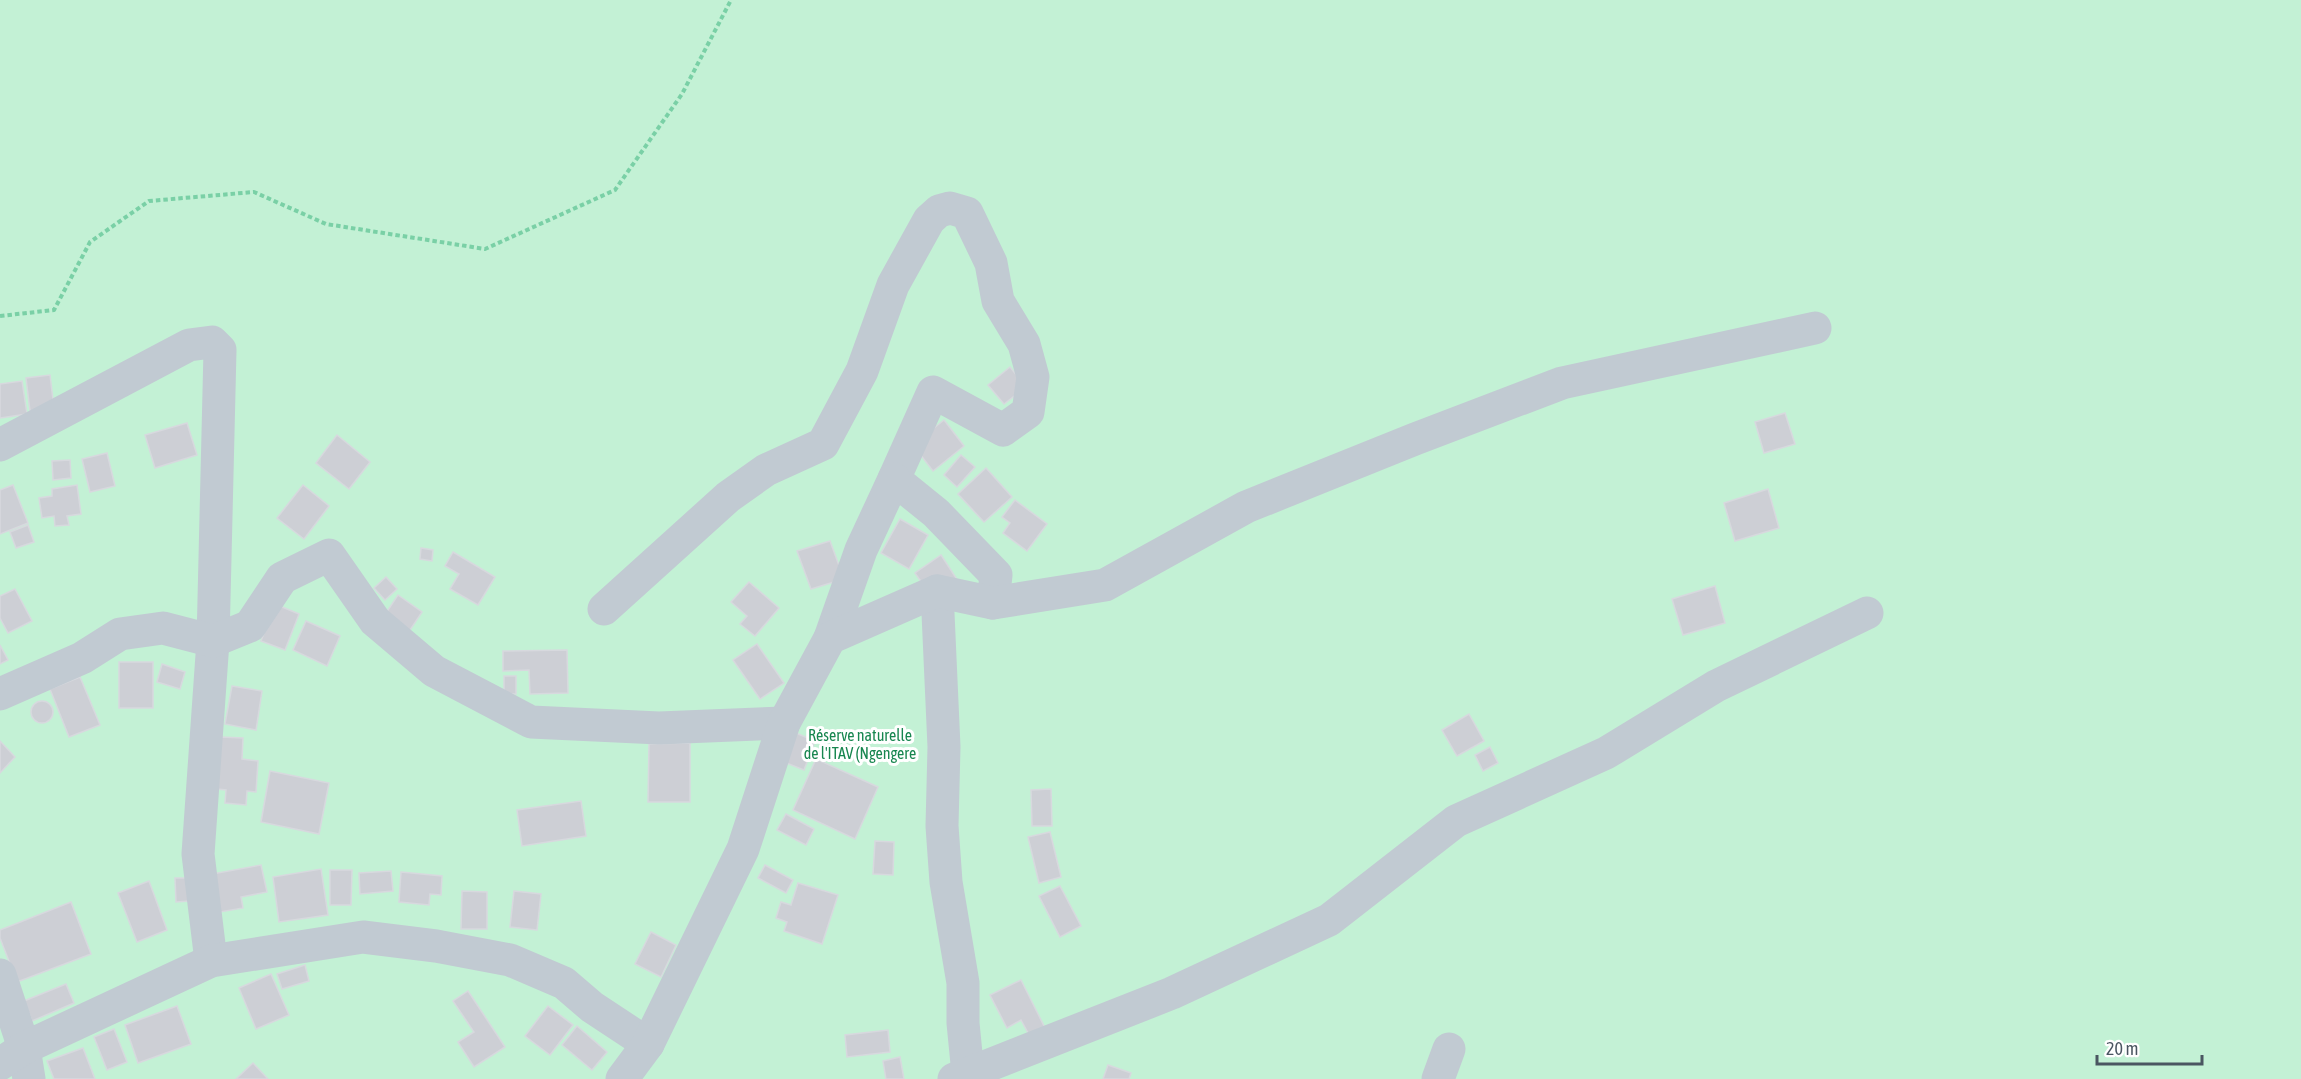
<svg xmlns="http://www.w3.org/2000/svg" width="2301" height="1079" font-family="'Asap Condensed',sans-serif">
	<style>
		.green { fill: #c3f1d5 }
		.building { fill: #cdcfd5; stroke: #d7d9de; stroke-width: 1.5 }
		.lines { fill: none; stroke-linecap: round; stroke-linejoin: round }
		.path { stroke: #7ad0a6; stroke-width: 4; stroke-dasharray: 4.5 3; stroke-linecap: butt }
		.minor { stroke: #c1cad2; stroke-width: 33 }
		.labels { text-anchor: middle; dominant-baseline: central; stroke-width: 6; stroke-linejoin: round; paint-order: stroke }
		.park-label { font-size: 16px; fill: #17864f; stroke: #fff }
	</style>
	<rect width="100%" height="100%" fill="#f5f3f3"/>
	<rect class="green" x="0" y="0" width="2301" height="1079"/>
	<g class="building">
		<polygon points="1010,367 1026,387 1004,404 988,385"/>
		<polygon points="50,375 54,408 30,411 26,378"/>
		<polygon points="22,381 27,414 0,418 0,384"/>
		<polygon points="1785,413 1795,444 1764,453 1755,422"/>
		<polygon points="944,420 964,446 933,471 913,445"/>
		<polygon points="187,423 197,455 155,468 145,435"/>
		<polygon points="337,435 370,462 349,489 316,463"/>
		<polygon points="107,453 115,486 90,492 82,459"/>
		<polygon points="961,455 975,467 957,487 944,475"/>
		<polygon points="70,460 71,478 53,480 52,461"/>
		<polygon points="986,468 1012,497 984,522 958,494"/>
		<polygon points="13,485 28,523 0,534 0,490"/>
		<polygon points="77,485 81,514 67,516 69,525 55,526 54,516 42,518 39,498 52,496 52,489"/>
		<polygon points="303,485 329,506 304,539 277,518"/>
		<polygon points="1768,489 1779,528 1735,541 1724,503"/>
		<polygon points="1015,500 1047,524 1027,551 1003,533 1010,523 1002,517"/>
		<polygon points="900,519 928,535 909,569 881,553"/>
		<polygon points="28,525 34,542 16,548 10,532"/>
		<polygon points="830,541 844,579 811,589 797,551"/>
		<polygon points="421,548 433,550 432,561 420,559"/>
		<polygon points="453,552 495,577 478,605 450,589 459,574 445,566"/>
		<polygon points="941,555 958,581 933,599 915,573"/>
		<polygon points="386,577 397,589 385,600 374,588"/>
		<polygon points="749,582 779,608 755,636 740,624 747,616 731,602"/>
		<polygon points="1715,586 1725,623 1683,635 1672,599"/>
		<polygon points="15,589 32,621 8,633 0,618 0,596"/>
		<polygon points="398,595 422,612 406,636 382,619"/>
		<polygon points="275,604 299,614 285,650 261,641"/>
		<polygon points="306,621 340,636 327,666 293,650"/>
		<polygon points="757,644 784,683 760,699 733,660"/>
		<polygon points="0,645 8,660 0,664"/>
		<polygon points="567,650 568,693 530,694 529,670 503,671 503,651"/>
		<rect x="119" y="662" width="34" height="46"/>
		<polygon points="162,664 185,672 180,689 157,682"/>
		<rect x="504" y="676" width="12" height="18"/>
		<polygon points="80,677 100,725 69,737 50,689"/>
		<polygon points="232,686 262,691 256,730 225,724"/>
		<circle cx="42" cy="712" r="11"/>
		<polygon points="1469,714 1484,741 1457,756 1442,730"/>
		<polygon points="791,731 815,741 804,770 779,760"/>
		<polygon points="221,737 243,738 242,759 258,761 256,792 247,791 246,805 225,803 226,790 217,789"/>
		<polygon points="0,741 15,757 0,773"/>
		<polygon points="690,743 690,802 648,802 649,744"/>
		<polygon points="1490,747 1498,763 1483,771 1475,755"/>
		<polygon points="816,759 878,787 855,839 793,810"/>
		<polygon points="270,771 329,783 319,834 261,822"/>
		<polygon points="1051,789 1052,826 1032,826 1031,790"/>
		<polygon points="581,801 586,836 522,846 517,810"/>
		<polygon points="786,814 814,829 806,845 777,830"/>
		<polygon points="1050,832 1061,877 1039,883 1028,837"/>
		<polygon points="875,841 894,842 893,875 873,874"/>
		<polygon points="261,865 267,892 241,897 243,908 220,912 212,874"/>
		<polygon points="765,865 793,880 786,893 758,878"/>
		<polygon points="321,869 328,915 279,922 273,877"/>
		<polygon points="330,870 352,870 351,905 330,905"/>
		<polygon points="391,871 393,891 360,894 359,873"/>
		<polygon points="401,872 442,876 441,895 430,894 429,905 399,902"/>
		<polygon points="175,878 189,878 190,901 176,902"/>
		<polygon points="149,881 167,930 137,942 118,893"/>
		<polygon points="798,883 838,895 822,944 784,931 787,922 776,918 781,902 791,905"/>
		<polygon points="1060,886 1081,926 1060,937 1039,896"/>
		<polygon points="462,891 487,892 487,929 461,929"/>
		<polygon points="514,891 541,894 537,930 510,927"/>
		<polygon points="71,902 91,954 17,982 0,938 0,930"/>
		<polygon points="651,932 676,945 661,977 635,964"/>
		<polygon points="305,965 309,981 282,989 277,974"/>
		<polygon points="271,974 289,1015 256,1029 239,988"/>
		<polygon points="1021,980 1048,1034 1033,1042 1021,1020 1007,1028 990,995"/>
		<polygon points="66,984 74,1003 32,1021 24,1001"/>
		<polygon points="468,991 505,1047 474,1067 458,1042 474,1032 453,1001"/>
		<polygon points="177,1006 191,1044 138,1063 125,1025"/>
		<polygon points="548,1006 573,1025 550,1055 525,1036"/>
		<polygon points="577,1026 607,1052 592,1070 562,1045"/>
		<polygon points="114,1029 127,1062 107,1070 94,1037"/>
		<polygon points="888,1030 890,1052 847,1057 845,1035"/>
		<polygon points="83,1048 95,1079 54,1079 47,1061"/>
		<polygon points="900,1057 904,1079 886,1079 883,1061"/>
		<polygon points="253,1063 268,1079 236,1079"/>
		<polygon points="1108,1065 1131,1073 1129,1079 1103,1079"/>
	</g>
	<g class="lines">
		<polyline class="path" points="0,316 54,310 90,242 149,201 254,192 326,224 485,249 615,190 682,94 731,0"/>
		<g class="minor">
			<polyline points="0,445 189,345 212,342 220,350 213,641 198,854 211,961"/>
			<polyline points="937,591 944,747 942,826 946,882 963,983 963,1023 968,1074 966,1079"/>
			<polyline points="604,609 728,497 766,470 823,444 862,371 893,285 929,220 939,211 950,208 967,213 991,263 998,301 1024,344 1033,377 1028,412 1003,430 933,392 894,479 936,513 996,575 993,603"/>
			<polyline points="830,638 861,550 894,479"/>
			<polyline points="0,694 82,658 120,634 163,628 213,641 250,626 282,578 329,555 375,621 434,671 531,722 659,728 784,723"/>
			<polyline points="0,975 24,1048 29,1079"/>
			<polyline points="0,1064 24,1048 211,961 363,937 436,946 510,960 564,983 592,1007 648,1044"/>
			<polyline points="622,1079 648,1044 743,849 784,723 830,638 937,591 993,603 1105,585 1246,507 1415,439 1562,383 1815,328"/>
			<polyline points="954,1079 1172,993 1329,920 1456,821 1606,753 1716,686 1867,613"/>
			<polyline points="1438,1079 1449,1049"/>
		</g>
	</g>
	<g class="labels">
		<g class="park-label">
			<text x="860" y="735">Réserve naturelle<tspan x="860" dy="18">de l'ITAV (Ngengere</tspan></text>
		</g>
	</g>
	<path d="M2097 1055v9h105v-9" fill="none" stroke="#4a5661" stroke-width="3"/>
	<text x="2106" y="1055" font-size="18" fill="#4a5661" stroke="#ffffff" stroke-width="4.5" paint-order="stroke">20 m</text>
</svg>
